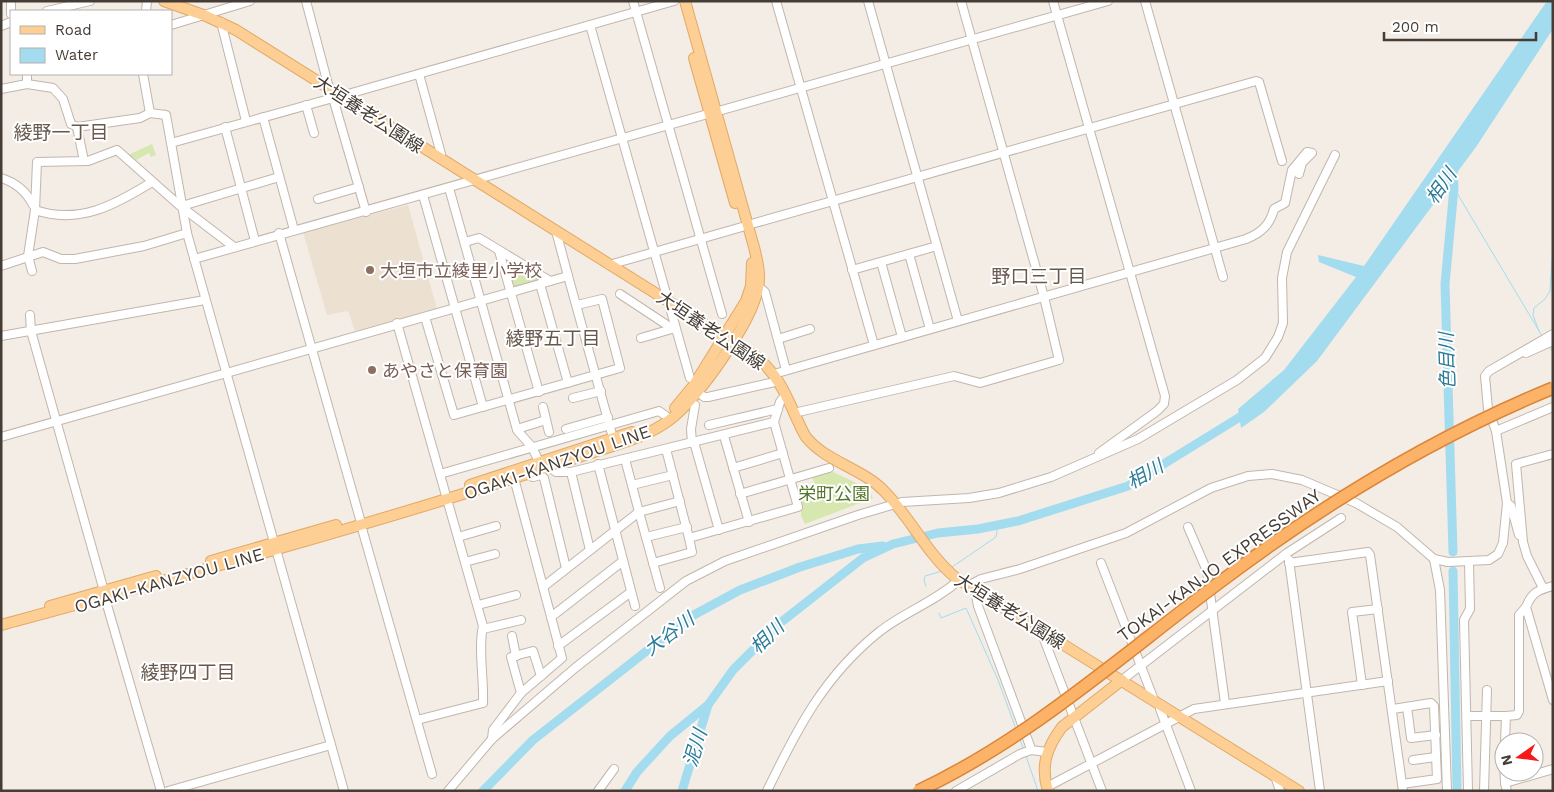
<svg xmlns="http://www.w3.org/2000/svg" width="1554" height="792" font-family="'Work Sans','Noto Sans JP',sans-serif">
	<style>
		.education { fill: #ece0d0 }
		.green { fill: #d6e7af }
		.water { fill: #a3dcef }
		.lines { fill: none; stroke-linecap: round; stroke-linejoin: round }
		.stream { stroke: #a3dcef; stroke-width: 1 }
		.river { stroke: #a3dcef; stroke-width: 9 }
		.minor-casing { stroke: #c1b6ac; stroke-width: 10 }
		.major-casing { stroke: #e2a965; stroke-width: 12 }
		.minor { stroke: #fff; stroke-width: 8 }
		.major { stroke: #fdcf95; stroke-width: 10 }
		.highway-bridge-casing { stroke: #db8538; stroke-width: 14; stroke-linecap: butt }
		.highway-bridge { stroke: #fcb368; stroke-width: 11 }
		.education-dot { fill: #8d6e63; stroke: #fff; stroke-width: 2 }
		.labels { text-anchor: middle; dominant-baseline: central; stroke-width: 4; stroke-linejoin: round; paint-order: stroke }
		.street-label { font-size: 18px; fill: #453d35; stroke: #fff }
		.education-label { font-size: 18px; fill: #785e54; stroke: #fff; text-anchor: start }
		.park-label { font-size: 18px; fill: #537629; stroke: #fff }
		.neighbourhood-label { font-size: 19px; fill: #68594d; stroke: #fff }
		.water-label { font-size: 19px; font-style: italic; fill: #2b7b98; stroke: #fff }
	</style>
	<rect width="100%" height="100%" fill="#f3ede6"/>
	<polygon class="education" points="408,205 437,309 355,331 348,311 327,315 303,232"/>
	<g class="green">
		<polygon points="152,144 156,155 151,157 149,153 136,160 134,157 130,159 126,156"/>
		<polygon points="504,256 542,281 513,289"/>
		<polygon points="833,472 869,489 873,498 805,524 801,516 801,502 806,498 808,488 816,487 812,477"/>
	</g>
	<polygon class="water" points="1547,1 1553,1 1553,29 1476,147 1317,361 1264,412 1241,428 1238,409 1284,370 1356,277 1319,262 1318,255 1364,266"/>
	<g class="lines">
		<g class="stream">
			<polyline points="1454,188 1542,336"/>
			<polyline points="1539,331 1533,315 1534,308 1545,299 1550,291 1553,246"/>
			<polyline points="1550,347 1553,352"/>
			<polyline points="952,567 996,537 998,525"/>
			<polyline points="926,586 924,581 925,576 942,571"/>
			<polyline points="939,613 941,618 966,608 998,680 1016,729"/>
			<polyline points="1020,740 1024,750"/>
			<polyline points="1026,756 1038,791"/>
		</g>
		<g class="river">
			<polyline points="1453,171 1454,188 1445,284 1453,552"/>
			<polyline points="1453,571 1457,791"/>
			<polyline points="483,791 533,740 690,617 740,590 800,567 858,549 883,546"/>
			<polyline points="625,791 637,772 670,736 708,705 733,670 780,623 863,558 893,544 938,533 978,529 1018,521 1128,486 1248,412"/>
			<polyline points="682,791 708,705"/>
		</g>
		<defs>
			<g id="minor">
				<polyline points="11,1 11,14"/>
				<polyline points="306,1 329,88"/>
				<polyline points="633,1 722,314"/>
				<polyline points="776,1 874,345"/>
				<polyline points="868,1 958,321"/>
				<polyline points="1053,1 1165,396 1164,404 1157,411 1099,453"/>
				<polyline points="1145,1 1223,277"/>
				<polyline points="47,11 90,1"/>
				<polyline points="146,11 147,1"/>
				<polyline points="221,22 246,121"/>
				<polyline points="171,25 250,1"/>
				<polyline points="590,25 690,378"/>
				<polyline points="1,26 11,22"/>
				<polyline points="143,74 150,113"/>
				<polyline points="419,74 441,154 440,159"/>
				<polyline points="27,84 27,74"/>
				<polyline points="1,89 27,84 53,88 63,99 71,124 77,127 140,118 150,113 166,115 187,233 344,791"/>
				<polyline points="336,94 333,98 366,212"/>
				<polyline points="344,98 348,94 674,1"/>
				<polyline points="306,105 314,133"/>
				<polyline points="263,117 294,230"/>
				<polyline points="77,127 84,161"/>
				<polyline points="225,127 255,241"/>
				<polyline points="171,143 333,98"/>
				<path d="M 1,178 C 15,182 27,192 33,205"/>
				<polyline points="449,188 517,430 532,447 541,466"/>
				<polyline points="423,195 483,407"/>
				<polyline points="318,199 359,187"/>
				<polyline points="182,206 279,177"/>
				<path d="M 35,210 C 79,225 115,205 152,182"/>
				<polyline points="748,225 1256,81 1259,82 1282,161"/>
				<polyline points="556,231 568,276"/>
				<polyline points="279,233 360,519"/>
				<polyline points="465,242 479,238 550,281"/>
				<polyline points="499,251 539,392"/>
				<polyline points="909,254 930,329"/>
				<polyline points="194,259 1108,1"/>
				<polyline points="881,262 902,337"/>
				<polyline points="609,265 742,227"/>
				<polyline points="1,266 43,252 61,259 75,259 144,246 187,233"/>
				<polyline points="852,270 937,246"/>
				<polyline points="32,271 28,256 35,210 37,162 88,161 117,150 179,205 234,247"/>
				<polyline points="540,284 568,383"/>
				<polyline points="758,286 765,292 786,370"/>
				<polyline points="620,294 673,329"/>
				<polyline points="30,315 31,331 104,591"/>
				<polyline points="425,317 454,415 620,368 602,299 577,305"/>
				<path d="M 397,323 L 483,626 C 478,648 484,678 483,703 L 417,720"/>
				<polyline points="1,336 205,300"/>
				<polyline points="641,338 675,328"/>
				<polyline points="778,339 810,329"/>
				<polyline points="1526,353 1553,341"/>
				<path d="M 774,374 L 1246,239 C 1261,233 1270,225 1274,209 L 1285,203 L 1292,170 L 1307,152 L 1312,153 L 1302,163 L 1299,174"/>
				<polyline points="698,392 704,397 708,397 779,381"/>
				<polyline points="573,398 601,391"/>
				<polyline points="543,407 549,432"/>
				<polyline points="794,413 954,376 980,383 1059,360 1044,297 961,1"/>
				<polyline points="709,425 778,409"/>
				<polyline points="517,429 546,420"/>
				<polyline points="566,429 608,417"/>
				<polyline points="1496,431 1553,407"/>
				<polyline points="724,436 749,522"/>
				<polyline points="1,437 568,276 613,438"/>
				<polyline points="694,442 719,530"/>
				<polyline points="692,443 691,429 695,405"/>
				<polyline points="666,449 689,538 798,507 774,422 780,402 786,394"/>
				<polyline points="598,464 635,606"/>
				<polyline points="549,467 556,472 571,472 774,422"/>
				<polyline points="733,468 783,453"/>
				<polyline points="571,472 590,550"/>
				<polyline points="440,474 659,411 666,416"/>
				<polyline points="528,475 533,477 541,475 544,478 566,568"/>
				<polyline points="632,485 673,475"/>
				<polyline points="740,494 829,468"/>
				<polyline points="1507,503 1511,506 1519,535"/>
				<polyline points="361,525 432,774"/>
				<polyline points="1188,527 1207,571 1225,703"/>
				<polyline points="458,537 496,526"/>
				<polyline points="646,537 687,527"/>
				<polyline points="1434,559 1440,590 1447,791"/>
				<polyline points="1289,560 1320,791"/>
				<polyline points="465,562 495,554"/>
				<polyline points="653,563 692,552 689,538"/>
				<polyline points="1101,563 1154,700"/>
				<polyline points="1289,563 1368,552 1370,555 1403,791"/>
				<polyline points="968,586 981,579 1020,569 1126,533 1211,488 1248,476 1272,474 1302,480 1356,503 1397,527 1434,559 1448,562 1489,560 1498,554 1503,543 1507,503 1496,431 1488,409 1485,376 1489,371 1553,334"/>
				<path d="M 1553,586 C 1538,590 1532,592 1526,607 L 1553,700"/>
				<polyline points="543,587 639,512 625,459"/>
				<polyline points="660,588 639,512 680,501"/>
				<polyline points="1543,588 1527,556 1523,542 1516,464 1553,454"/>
				<polyline points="975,590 978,606 1030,746"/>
				<polyline points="105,598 161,791"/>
				<polyline points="478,605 516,595"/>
				<polyline points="551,617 623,561"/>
				<polyline points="483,629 521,620"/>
				<polyline points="1044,633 1044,639 1102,791"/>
				<polyline points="512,636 516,656"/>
				<polyline points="558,646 631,592"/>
				<polyline points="1122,680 1287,553 1341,518"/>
				<polyline points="1362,685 1352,612 1378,609"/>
				<polyline points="521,693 511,657 533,651 541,676"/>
				<polyline points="1160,704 1160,709 1191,791"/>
				<polyline points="1407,707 1411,738 1436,735"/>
				<polyline points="1393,709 1431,703 1434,706 1437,779 1402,784"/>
				<polyline points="1467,716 1506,716"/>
				<polyline points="492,739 493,730 521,693 562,658 514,478"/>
				<polyline points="1505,742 1506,716 1517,715 1519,711 1519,615 1526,607"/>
				<polyline points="1413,760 1436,757"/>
				<polyline points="1504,762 1505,783"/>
				<polyline points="1275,776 1280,791"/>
				<polyline points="1047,787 1194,709 1388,681"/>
				<polyline points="168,791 331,745"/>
				<polyline points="448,791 492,739 575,668 686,581 725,561 858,515 902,502 969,498 999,493 1051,477 1138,439 1237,380 1265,358 1278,337 1283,323 1282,278 1287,252 1335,155"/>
				<polyline points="598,791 614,769"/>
				<path d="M 767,791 C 797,729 824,676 879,632 C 904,612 935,602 959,580"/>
				<polyline points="956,791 1020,754 1031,750 1047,752"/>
				<polyline points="1468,791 1464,620 1470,609 1469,562"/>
				<polyline points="1484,791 1487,690"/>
				<polyline points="1507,791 1505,783 1553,769"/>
			</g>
			<g id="major">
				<path d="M 164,1 L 206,16 L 236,30 L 754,355 C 776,372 785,392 796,417 C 799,423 802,431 806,437 C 826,462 862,468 884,491 C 911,518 926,553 956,578 L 1299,791"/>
				<polyline points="694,58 735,203"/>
				<polyline points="675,408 694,385 746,301 751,286 752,263"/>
				<polyline points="470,485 632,432"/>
				<polyline points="211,561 336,525"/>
				<polyline points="50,606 156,576"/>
				<path d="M 1,625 C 167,580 334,535 498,483 C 531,473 564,462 597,451 C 621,443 648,436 668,421 C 697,401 752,322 758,288 C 761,274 757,260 754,247 L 685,1"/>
				<path d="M 1048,791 C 1040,766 1047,747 1062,727 L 1122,680"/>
			</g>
		</defs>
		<use href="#minor" class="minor-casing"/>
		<use href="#major" class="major-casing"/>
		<use href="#minor" class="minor"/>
		<use href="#major" class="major"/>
		<defs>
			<path id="highway-bridge" d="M 918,791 C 1029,739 1122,655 1220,582 C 1322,505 1434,437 1553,388"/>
		</defs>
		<use href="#highway-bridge" class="highway-bridge-casing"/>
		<use href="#highway-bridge" class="highway-bridge"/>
	</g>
	<g class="education-dot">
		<circle cx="370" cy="270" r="5"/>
		<circle cx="372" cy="370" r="5"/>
	</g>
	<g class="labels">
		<g class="street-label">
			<text transform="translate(369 114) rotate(33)">大垣養老公園線</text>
			<text transform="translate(711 330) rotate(34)">大垣養老公園線</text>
			<text transform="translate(557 462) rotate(-19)">OGAKI-KANZYOU LINE</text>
			<text transform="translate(1219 565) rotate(-36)">TOKAI-KANJO EXPRESSWAY</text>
			<text transform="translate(169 580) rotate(-16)">OGAKI-KANZYOU LINE</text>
			<text transform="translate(1010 611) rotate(32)">大垣養老公園線</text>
		</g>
		<g class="education-label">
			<text x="380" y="270">大垣市立綾里小学校</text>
			<text x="382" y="370">あやさと保育園</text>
		</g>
		<g class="park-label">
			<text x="834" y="493">栄町公園</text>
		</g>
		<g class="neighbourhood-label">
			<text x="61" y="132">綾野一丁目</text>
			<text x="1039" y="276">野口三丁目</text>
			<text x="553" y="338">綾野五丁目</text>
			<text x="188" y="672">綾野四丁目</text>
		</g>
		<g class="water-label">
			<text transform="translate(1441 186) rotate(-55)">相川</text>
			<text transform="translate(1447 361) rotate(-92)">色目川</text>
			<text transform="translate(1145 474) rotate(-30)">相川</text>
			<text transform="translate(669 634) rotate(-37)">大谷川</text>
			<text transform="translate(767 637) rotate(-44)">相川</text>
			<text transform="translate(695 748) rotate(-73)">泥川</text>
		</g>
	</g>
	<rect width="1554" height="792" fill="none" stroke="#453d35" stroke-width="5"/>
	<rect x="10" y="10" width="162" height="65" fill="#ffffff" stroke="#b5b1ae"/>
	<rect x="20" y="26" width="25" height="8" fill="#fdcf95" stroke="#b5b1ae"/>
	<text x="55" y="35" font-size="15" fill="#453d35">Road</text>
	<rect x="20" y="48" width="25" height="15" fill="#a3dcef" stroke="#b5b1ae"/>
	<text x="55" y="60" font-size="15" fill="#453d35">Water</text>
	<g transform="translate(1519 757) rotate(256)"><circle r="24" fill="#ffffff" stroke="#b5b1ae"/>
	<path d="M0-4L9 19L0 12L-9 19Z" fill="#f7191a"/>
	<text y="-8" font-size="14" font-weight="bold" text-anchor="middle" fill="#453d35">N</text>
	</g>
	<path d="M1384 32v8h152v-8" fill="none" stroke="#453d35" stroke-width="2.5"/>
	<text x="1392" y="32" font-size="15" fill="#453d35" stroke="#ffffff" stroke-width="4" paint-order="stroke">200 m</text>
</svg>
